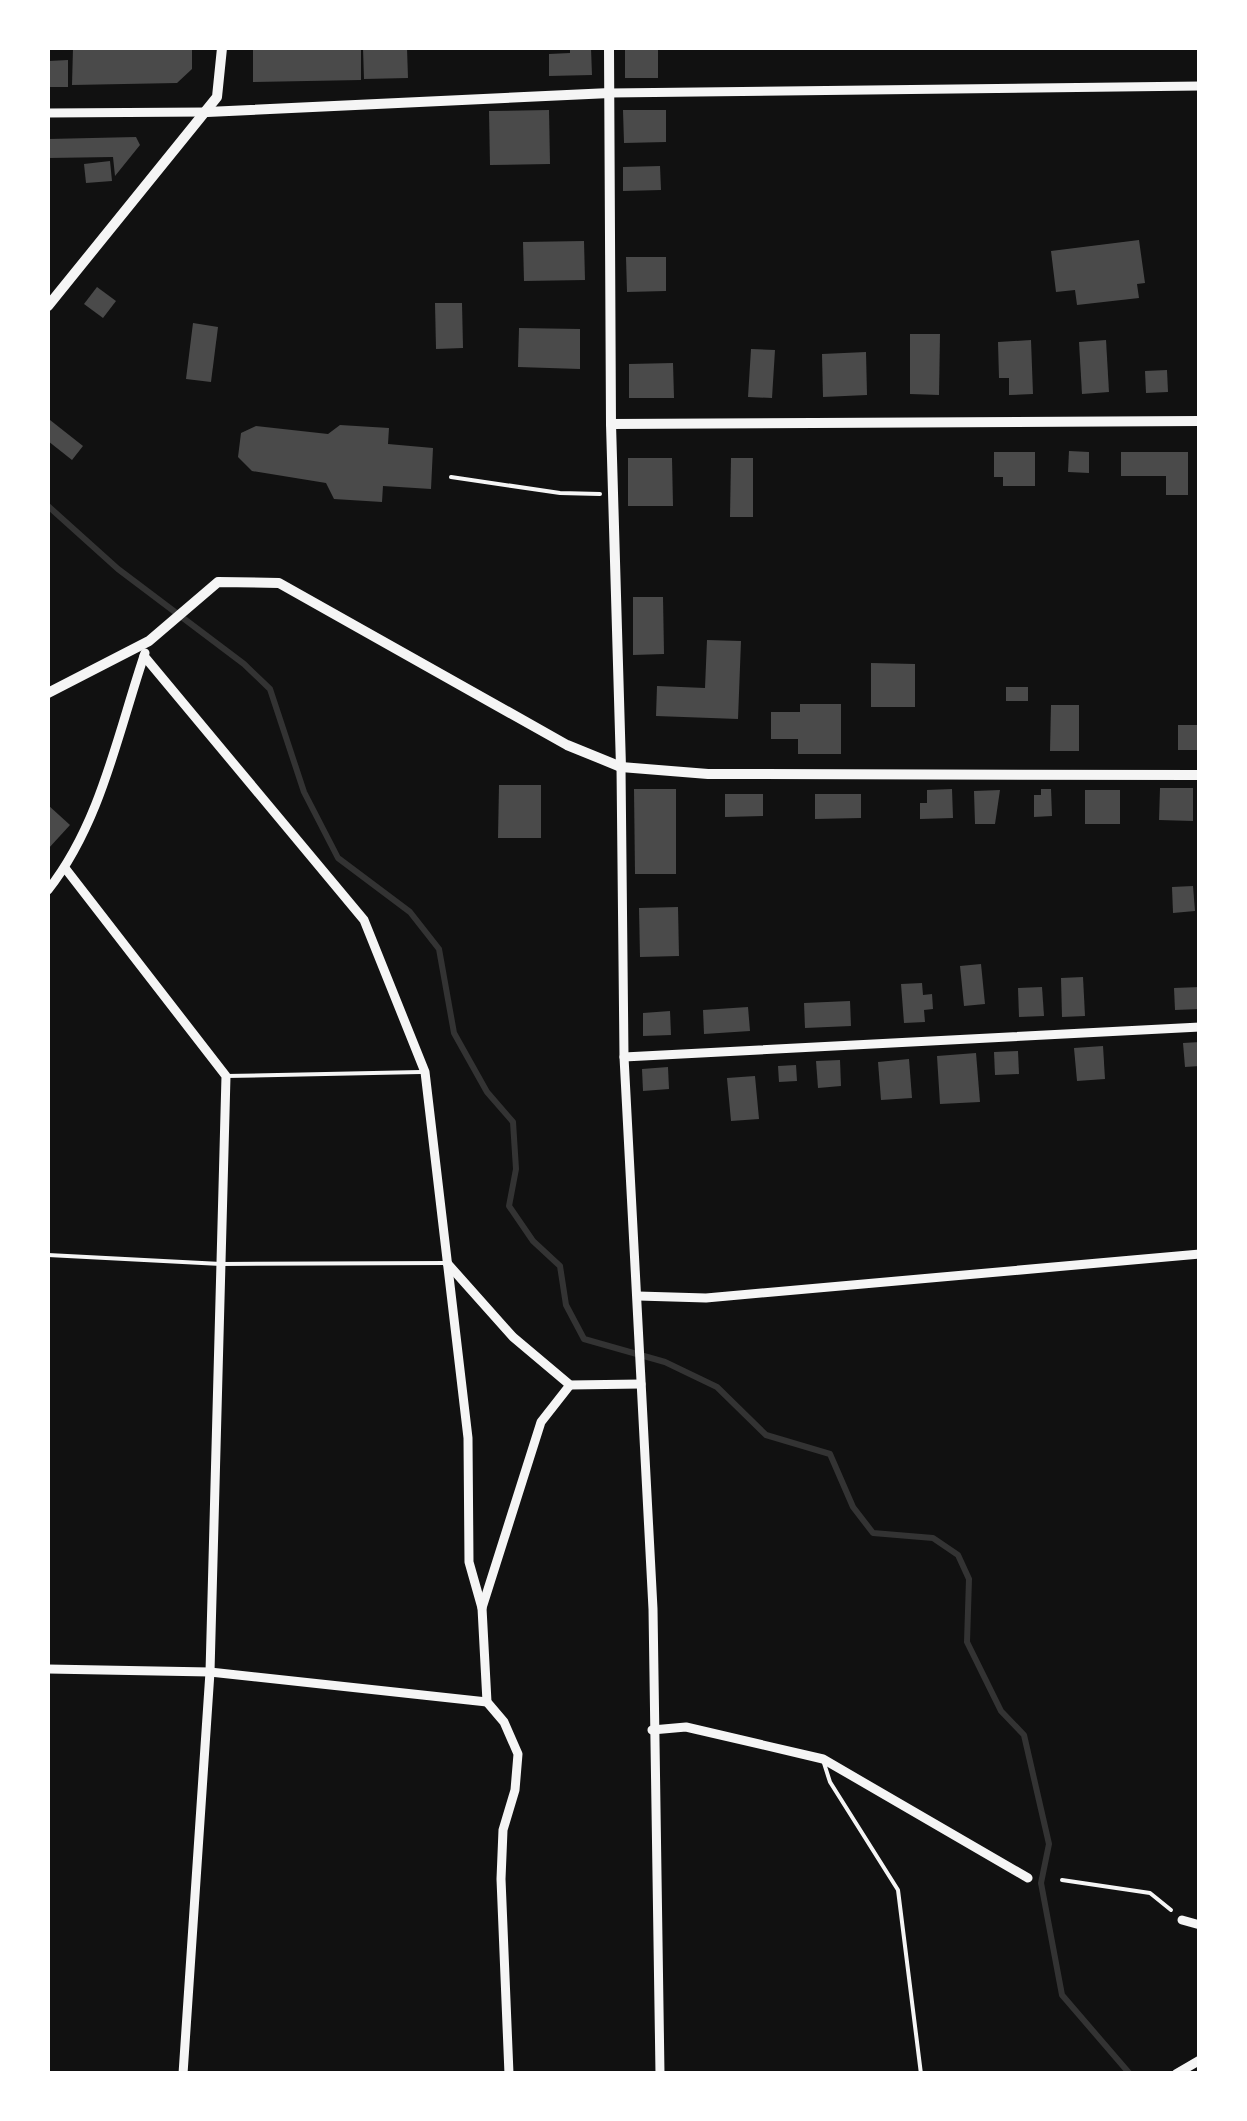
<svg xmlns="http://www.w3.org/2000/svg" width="1247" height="2121" font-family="Overpass,sans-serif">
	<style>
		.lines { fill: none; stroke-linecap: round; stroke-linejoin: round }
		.stream { stroke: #333; stroke-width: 6 }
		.building { fill: #4a4a4a }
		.path { stroke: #f5f5f5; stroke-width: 4 }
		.service { stroke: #f5f5f5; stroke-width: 4 }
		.minor { stroke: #f5f5f5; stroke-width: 9 }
		.tertiary { stroke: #f5f5f5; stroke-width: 10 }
	</style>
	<rect width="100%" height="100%" fill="#111"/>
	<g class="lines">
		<polyline class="stream" points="48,506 118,569 244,664 270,689 304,792 338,858 410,912 439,949 454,1033 487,1092 513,1122 516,1169 509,1206 533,1241 560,1266 566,1305 584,1339 665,1362 717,1387 766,1435 830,1454 853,1507 873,1533 933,1538 958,1555 969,1579 967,1642 1001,1711 1024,1735 1049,1844 1041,1883 1062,1995 1130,2074"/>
	</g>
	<g class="building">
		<polygon points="73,48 192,48 192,69 177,83 72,85"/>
		<polygon points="253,48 361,48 361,80 253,82"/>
		<polygon points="363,48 407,48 408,78 364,79"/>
		<polygon points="570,48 591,48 592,75 549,76 549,54 570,53"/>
		<rect x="625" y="50" width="33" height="28"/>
		<polygon points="68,60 68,87 48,87 48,61"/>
		<polygon points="549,110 550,164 490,165 489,111"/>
		<polygon points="623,110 666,110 666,142 624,143"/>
		<polygon points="136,137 140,145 115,176 113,157 48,158 48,139"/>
		<polygon points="110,161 112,181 86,183 84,164"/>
		<polygon points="660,166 661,190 623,191 623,167"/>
		<polygon points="1139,240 1145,283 1137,284 1139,298 1077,305 1075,290 1056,292 1051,251"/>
		<polygon points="584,241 585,280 524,281 523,242"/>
		<polygon points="626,257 666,257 666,291 627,292"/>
		<polygon points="97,287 116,301 103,318 84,304"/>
		<polygon points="435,303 462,303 463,348 436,349"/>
		<polygon points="193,323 218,327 211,382 186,379"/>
		<polygon points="519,328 580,329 580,369 518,367"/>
		<polygon points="910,334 940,334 939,395 910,394"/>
		<polygon points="1031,340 1033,394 1009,395 1009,378 999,378 998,342"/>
		<polygon points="1106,340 1109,392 1082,394 1079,342"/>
		<polygon points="751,349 775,350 772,398 748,397"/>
		<polygon points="866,352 867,395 823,397 822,354"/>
		<polygon points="673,363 674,398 629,398 629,364"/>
		<polygon points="1167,370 1168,392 1146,393 1145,371"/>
		<polygon points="50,420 83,446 72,460 48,441"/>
		<polygon points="340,425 389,428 388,444 433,448 431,489 383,486 382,502 334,499 326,483 252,471 238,457 241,433 256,426 328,434"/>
		<polygon points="1069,451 1089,452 1089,473 1068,472"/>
		<polygon points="994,452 1035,452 1035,486 1003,486 1003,477 994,477"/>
		<polygon points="1121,452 1188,452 1188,495 1166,495 1166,476 1121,476"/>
		<polygon points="628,458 672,458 673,506 628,506"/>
		<polygon points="731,458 753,458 753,517 730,517"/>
		<polygon points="633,597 663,597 664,654 633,655"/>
		<polygon points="707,640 741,641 738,719 656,716 657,686 705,688"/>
		<polygon points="871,663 915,664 915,707 871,707"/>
		<rect x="1006" y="687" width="22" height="14"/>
		<polygon points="800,704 841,704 841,754 798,754 798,739 771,739 771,712 800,712"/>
		<polygon points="1051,705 1079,705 1079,751 1050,751"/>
		<rect x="1178" y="725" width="21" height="25"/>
		<polygon points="499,785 541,785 541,838 498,838"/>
		<polygon points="1160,788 1193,788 1193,821 1159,820"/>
		<polygon points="634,789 676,789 676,874 635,874"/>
		<polygon points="952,789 953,818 920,819 920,803 927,803 927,790"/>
		<polygon points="1041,789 1051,789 1052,816 1034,817 1034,795 1041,795"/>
		<polygon points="1000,790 995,824 975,824 974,791"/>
		<rect x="1085" y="790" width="35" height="34"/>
		<polygon points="725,794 763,794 763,816 725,817"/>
		<polygon points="815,794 861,794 861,818 815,819"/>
		<polygon points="48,805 70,825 48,849"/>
		<polygon points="1193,886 1195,911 1173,913 1172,887"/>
		<polygon points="678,907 679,956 640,957 639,908"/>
		<polygon points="981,964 985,1004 964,1006 960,966"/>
		<polygon points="1083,977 1085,1016 1062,1017 1061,978"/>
		<polygon points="922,983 923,995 932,994 933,1009 924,1010 925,1022 904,1023 901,984"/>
		<polygon points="1042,987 1044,1016 1019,1017 1018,988"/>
		<polygon points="1200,987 1200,1009 1175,1010 1174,988"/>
		<polygon points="850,1001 851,1026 805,1028 804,1003"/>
		<polygon points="748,1007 750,1031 704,1034 703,1010"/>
		<polygon points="670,1011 671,1035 643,1036 643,1013"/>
		<polygon points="1200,1042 1200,1066 1185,1067 1183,1043"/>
		<polygon points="1103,1046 1105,1079 1077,1081 1074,1048"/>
		<polygon points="1018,1051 1019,1074 995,1075 994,1052"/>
		<polygon points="976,1053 980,1102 940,1104 937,1056"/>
		<polygon points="909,1059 912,1098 881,1100 878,1062"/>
		<polygon points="840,1060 841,1086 818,1088 816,1061"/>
		<polygon points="796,1065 797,1081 779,1082 778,1066"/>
		<polygon points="668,1067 669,1089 643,1091 642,1069"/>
		<polygon points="755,1076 759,1119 731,1121 727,1078"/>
	</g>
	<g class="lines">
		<g class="path">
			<polyline points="451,477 560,493 600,494"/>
			<polyline points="1062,1880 1150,1893 1171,1910"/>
		</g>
		<g class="service">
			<polyline points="226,1076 421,1072"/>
			<polyline points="48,1255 221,1264 447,1263"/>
			<polyline points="823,1760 830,1782 898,1890 921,2074"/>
		</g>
		<g class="minor">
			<polyline points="610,93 1200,86"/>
			<polyline points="48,113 207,112"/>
			<polyline points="144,656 364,920 425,1072 468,1438 469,1562 482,1608 487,1702 504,1722 518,1754 515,1790 503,1830 501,1879 509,2074"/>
			<polyline points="621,767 624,1057 653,1609 660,2074"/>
			<polyline points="65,868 226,1076 210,1672 183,2074"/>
			<path d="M 48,890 C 101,823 118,732 145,653"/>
			<polyline points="624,1057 1200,1027"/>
			<polyline points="447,1263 513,1337 570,1385 641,1384"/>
			<polyline points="638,1296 706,1298 1200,1254"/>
			<polyline points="482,1608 541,1422 570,1385"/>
			<polyline points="48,1669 210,1672 487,1702"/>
			<polyline points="652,1730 686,1727 823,1759 1028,1878"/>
			<polyline points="1182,1920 1200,1925"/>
			<polyline points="1176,2074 1200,2060"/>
		</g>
		<g class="tertiary">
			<polyline points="609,48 611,424 621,767"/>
			<polyline points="207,112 610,93"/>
			<polyline points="48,306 217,97 222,48"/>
			<polyline points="611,424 1200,421"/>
			<polyline points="48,693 149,641 218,582 279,583 567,745 621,767 708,774 1200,775"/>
		</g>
	</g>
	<rect width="1247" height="2121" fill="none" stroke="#ffffff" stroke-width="100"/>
</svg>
